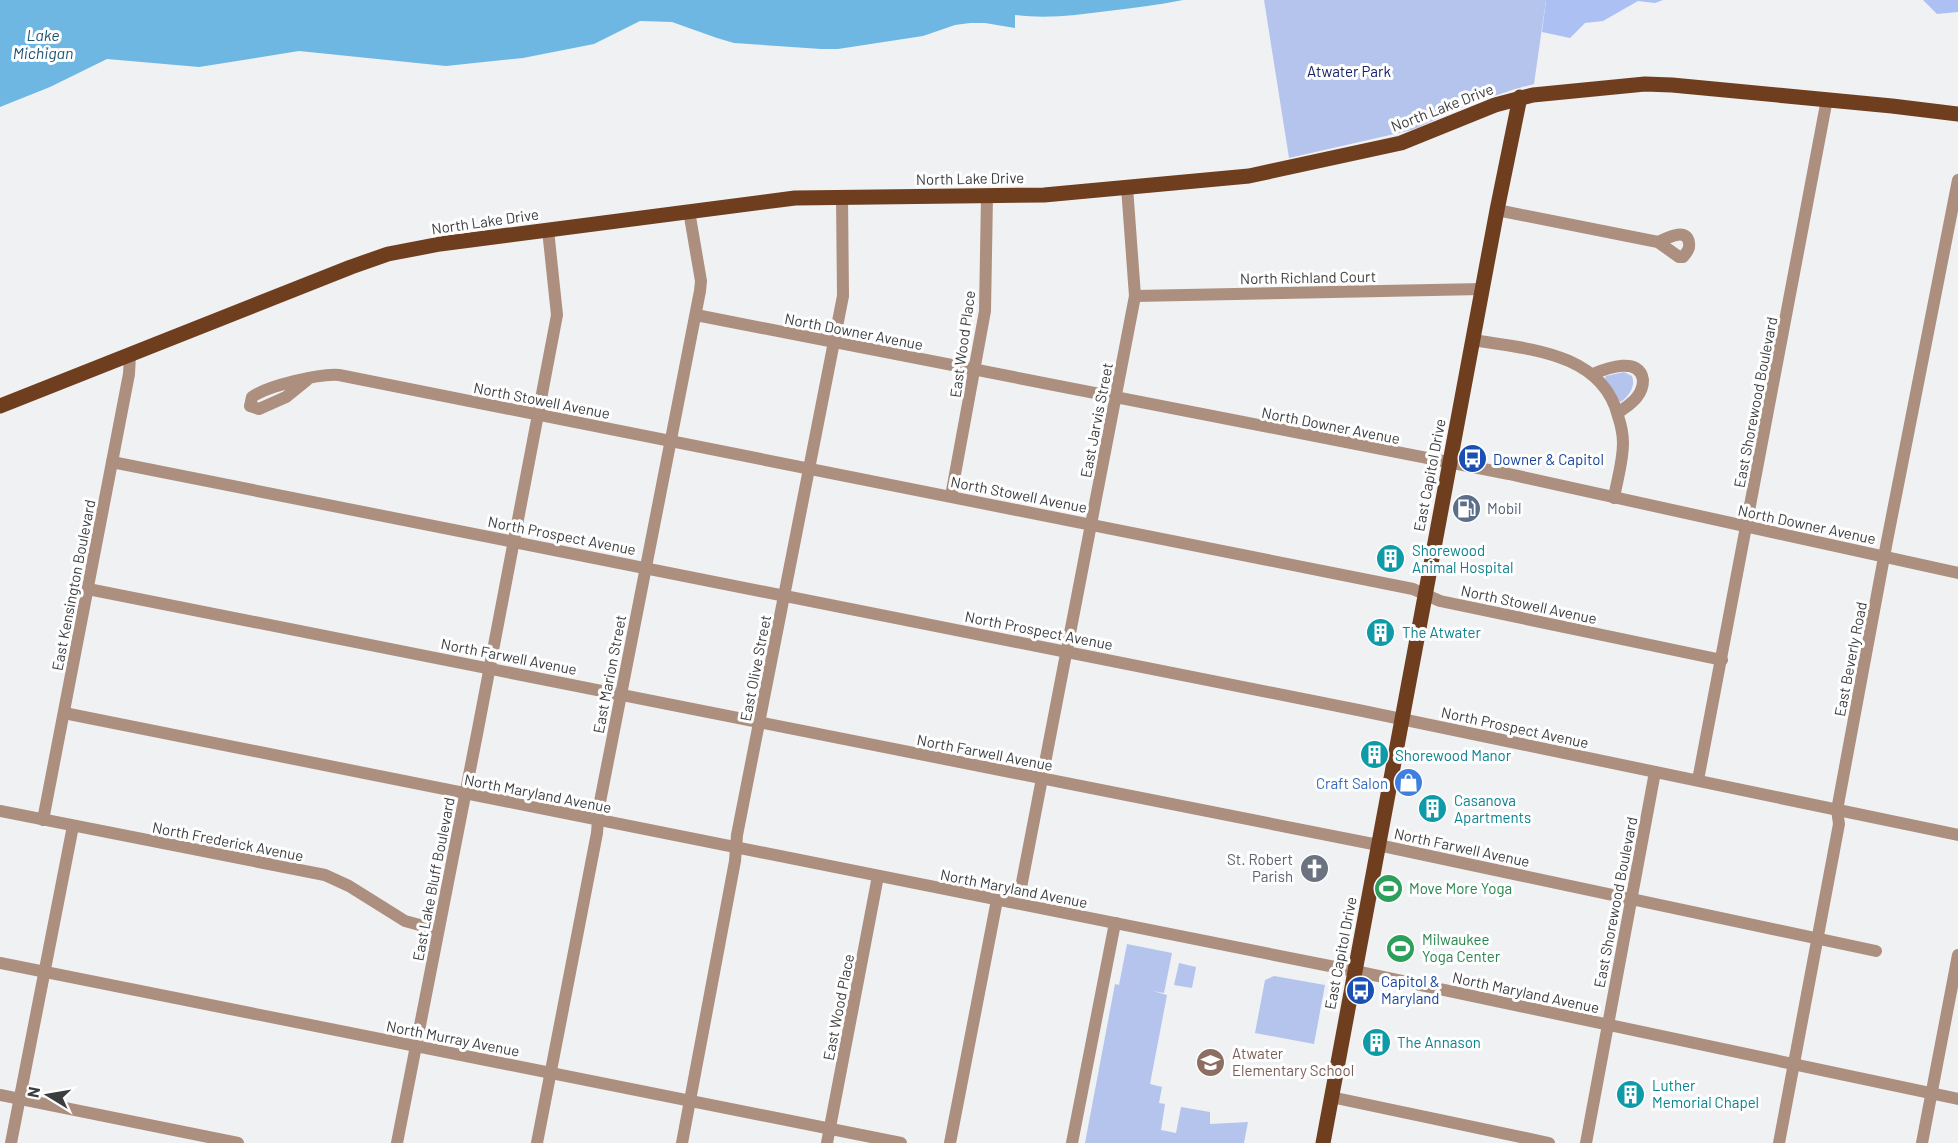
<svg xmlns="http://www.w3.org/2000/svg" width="1958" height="1143" font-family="Barlow,sans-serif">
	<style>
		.green { fill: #b5c4ed }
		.forest { fill: #adc0f4 }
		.water { fill: #6fb7e3 }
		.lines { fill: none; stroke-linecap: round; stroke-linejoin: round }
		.minor { stroke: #ac8f7e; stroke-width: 12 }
		.major { stroke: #6f3e1e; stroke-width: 15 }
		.labels { text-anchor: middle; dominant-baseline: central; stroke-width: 6; stroke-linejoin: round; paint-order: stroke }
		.park-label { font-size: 15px; fill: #16236c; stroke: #fefeff }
		.street-label { font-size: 15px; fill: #3c3d3e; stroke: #fefeff }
		.transit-label { font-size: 15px; fill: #164399; stroke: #fefeff; text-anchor: start }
		.service-label { font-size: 15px; fill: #4e5e75; stroke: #fefeff; text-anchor: start }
		.culture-label { font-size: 15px; fill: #0d838f; stroke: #fefeff; text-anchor: start }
		.shop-label { font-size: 15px; fill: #366cbe; stroke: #fefeff; text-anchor: end }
		.worship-label { font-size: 15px; fill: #5b616d; stroke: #fefeff; text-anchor: end }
		.leisure-label { font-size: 15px; fill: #27864d; stroke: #fefeff; text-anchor: start }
		.education-label { font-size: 15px; fill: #785e54; stroke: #fefeff; text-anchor: start }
		.water-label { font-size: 16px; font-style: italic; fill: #1c5371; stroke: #fefeff }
	</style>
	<rect width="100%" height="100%" fill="#f0f1f3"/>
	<g class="green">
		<polygon points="1264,0 1546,0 1534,84 1515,89 1470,104 1412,130 1289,158"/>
		<path d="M 1624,372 L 1632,376 C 1636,386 1629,396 1621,402 L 1618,400 L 1605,378 L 1606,376 Z"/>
		<polygon points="1127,944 1172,953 1164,993 1153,991 1167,995 1150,1084 1162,1087 1159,1103 1165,1104 1161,1130 1176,1133 1181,1107 1210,1112 1210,1124 1248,1122 1244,1143 1085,1143 1115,984 1119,985"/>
		<polygon points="1179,963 1196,967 1192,988 1174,985"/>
		<polygon points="1274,976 1325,985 1314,1044 1255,1033 1265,980"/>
	</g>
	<g class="forest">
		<polygon points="1546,0 1663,0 1655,3 1638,1 1603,21 1585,23 1570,38 1542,32"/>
		<polygon points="1923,0 1958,0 1958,12 1937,14"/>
	</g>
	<path class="water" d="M 0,0 L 1183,0 C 1158,5 1133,8 1108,11 C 1077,15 1047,19 1015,15 L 1015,28 L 985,23 L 970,23 L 955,25 L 923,36 L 838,49 L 821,49 L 734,43 L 717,38 L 672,22 L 640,21 L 594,44 L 523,58 L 446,66 L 299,51 L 199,67 L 107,59 L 50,87 L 0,107 Z"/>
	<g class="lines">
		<g class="minor">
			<path d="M 1497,210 L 1658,242 L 1679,257 L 1683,257 C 1687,252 1690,249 1689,243 C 1687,227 1667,238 1658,242"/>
			<polyline points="1135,296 1482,289"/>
			<polyline points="696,315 1509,474 1958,573"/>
			<path d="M 1473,340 C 1527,349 1602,352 1618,416 C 1621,425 1623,434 1623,443 C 1623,462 1617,480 1614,498"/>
			<path d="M 1593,374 C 1607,368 1640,356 1643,380 C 1643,386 1641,392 1637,397 C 1632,404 1624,408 1618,413"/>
			<path d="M 307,380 L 286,397 L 259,409 L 250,406 L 252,397 C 267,386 321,373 339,375 L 1413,589 L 1440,601 L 1722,660"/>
			<polyline points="112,462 1358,710 1958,835"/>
			<polyline points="951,496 985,311 987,196"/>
			<polyline points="88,589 1378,845 1876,951"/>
			<polyline points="64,713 1355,971 1958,1099"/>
			<polyline points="1698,780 1827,99"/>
			<polyline points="0,811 325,875 349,886 405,921 438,930"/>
			<polyline points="43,820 129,374 130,355"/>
			<polyline points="1018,903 1135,296 1127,187"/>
			<polyline points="0,963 901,1143"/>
			<polyline points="0,1095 238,1143"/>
			<polyline points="1331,1097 1549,1143"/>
			<polyline points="11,1143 73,826"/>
			<polyline points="397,1143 478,729 557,315 548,230"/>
			<polyline points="537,1143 597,833 599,807 700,291 701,281 689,211"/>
			<polyline points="682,1143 735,861 737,835 843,296 842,197"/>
			<polyline points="827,1143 878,876"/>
			<polyline points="950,1143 997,900"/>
			<polyline points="1072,1143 1115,923"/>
			<polyline points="1586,1143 1655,772"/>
			<polyline points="1779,1143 1839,824 1837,810 1887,541 1958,180"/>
			<polyline points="1922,1143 1958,955"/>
		</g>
		<g class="major">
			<polyline points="0,406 351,267 388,254 440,244 795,198 1044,195 1249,176 1401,143 1495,105 1533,95 1645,84 1672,85 1892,106 1958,114"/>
			<polyline points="1323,1143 1497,210 1520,97"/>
		</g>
	</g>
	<defs>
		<symbol id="bus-disc" viewBox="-11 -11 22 22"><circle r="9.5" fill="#1a4fb4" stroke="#fefeff"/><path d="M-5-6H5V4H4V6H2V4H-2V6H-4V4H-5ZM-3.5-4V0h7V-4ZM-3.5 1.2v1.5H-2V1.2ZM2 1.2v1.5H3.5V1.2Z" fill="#fff"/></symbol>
		<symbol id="fuel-disc" viewBox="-11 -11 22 22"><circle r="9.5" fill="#5c6f8a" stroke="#fefeff"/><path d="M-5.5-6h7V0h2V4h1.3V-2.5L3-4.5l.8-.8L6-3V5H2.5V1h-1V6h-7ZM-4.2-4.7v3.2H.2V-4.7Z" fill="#fff"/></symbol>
		<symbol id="building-disc" viewBox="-11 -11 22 22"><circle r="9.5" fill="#0f9aa8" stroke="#fefeff"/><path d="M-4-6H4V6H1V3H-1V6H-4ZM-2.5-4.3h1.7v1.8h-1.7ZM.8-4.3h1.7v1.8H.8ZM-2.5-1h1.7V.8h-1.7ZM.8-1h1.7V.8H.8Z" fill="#fff"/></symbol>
		<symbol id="shop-disc" viewBox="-11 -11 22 22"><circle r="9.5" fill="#3f7fe0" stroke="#fefeff"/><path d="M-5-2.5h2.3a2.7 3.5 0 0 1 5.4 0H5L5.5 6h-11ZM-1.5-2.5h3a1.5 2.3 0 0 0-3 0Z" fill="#fff"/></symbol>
		<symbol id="church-disc" viewBox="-11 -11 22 22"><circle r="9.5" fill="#6b7280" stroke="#fefeff"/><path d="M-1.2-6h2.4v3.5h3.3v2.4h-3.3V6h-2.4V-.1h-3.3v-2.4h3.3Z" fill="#fff"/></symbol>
		<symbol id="stadium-disc" viewBox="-11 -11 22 22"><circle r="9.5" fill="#2e9e5b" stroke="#fefeff"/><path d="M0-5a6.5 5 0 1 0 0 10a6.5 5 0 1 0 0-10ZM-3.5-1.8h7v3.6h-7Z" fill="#fff"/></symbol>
		<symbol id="school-disc" viewBox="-11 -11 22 22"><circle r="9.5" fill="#8d6e63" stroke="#fefeff"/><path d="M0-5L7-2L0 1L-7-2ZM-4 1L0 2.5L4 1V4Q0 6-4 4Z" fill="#fff"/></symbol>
	</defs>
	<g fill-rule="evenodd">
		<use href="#bus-disc" x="1456" y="442" width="33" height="33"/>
		<use href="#fuel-disc" x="1450" y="492" width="33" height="33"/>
		<use href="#building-disc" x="1374" y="542" width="33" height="33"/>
		<use href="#building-disc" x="1364" y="616" width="33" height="33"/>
		<use href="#building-disc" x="1358" y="738" width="33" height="33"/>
		<use href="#shop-disc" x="1392" y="766" width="33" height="33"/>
		<use href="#building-disc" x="1416" y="792" width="33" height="33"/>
		<use href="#church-disc" x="1298" y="852" width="33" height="33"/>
		<use href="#stadium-disc" x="1372" y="872" width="33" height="33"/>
		<use href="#stadium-disc" x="1384" y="932" width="33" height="33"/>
		<use href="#bus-disc" x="1344" y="974" width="33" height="33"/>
		<use href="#building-disc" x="1360" y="1026" width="33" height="33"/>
		<use href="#school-disc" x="1194" y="1046" width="33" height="33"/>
		<use href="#building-disc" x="1614" y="1078" width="33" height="33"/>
	</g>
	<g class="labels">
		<g class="park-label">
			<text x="1349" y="71">Atwater Park</text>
		</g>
		<g class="street-label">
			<text transform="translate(1442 107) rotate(-21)">North Lake Drive</text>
			<text transform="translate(970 178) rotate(-1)">North Lake Drive</text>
			<text transform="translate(485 221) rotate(-8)">North Lake Drive</text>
			<text transform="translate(1308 277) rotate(-1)">North Richland Court</text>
			<text transform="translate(854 331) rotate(11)">North Downer Avenue</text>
			<text transform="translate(962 344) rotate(-82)">East Wood Place</text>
			<text transform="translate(542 400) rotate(11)">North Stowell Avenue</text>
			<text transform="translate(1755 402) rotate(-79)">East Shorewood Boulevard</text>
			<text transform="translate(1096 420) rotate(-79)">East Jarvis Street</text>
			<text transform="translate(1331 425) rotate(11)">North Downer Avenue</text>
			<text transform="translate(1429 475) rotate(-79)">East Capitol Drive</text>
			<text transform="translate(1019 494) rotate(11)">North Stowell Avenue</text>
			<text transform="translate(1807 524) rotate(12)">North Downer Avenue</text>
			<text transform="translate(562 535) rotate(11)">North Prospect Avenue</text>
			<text transform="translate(73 585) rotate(-79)">East Kensington Boulevard</text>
			<text transform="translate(1529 604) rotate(12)">North Stowell Avenue</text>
			<text transform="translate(1039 630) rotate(11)">North Prospect Avenue</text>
			<text transform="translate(509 656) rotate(11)">North Farwell Avenue</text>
			<text transform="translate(1850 659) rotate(-79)">East Beverly Road</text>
			<text transform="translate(755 668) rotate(-79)">East Olive Street</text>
			<text transform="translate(609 674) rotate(-79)">East Marion Street</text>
			<text transform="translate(1515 727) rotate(12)">North Prospect Avenue</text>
			<text transform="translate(985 752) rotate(11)">North Farwell Avenue</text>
			<text transform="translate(538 793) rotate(11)">North Maryland Avenue</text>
			<text transform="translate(228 841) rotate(11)">North Frederick Avenue</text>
			<text transform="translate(1462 847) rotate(12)">North Farwell Avenue</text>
			<text transform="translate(433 879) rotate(-79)">East Lake Bluff Boulevard</text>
			<text transform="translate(1014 888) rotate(11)">North Maryland Avenue</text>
			<text transform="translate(1615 902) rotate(-79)">East Shorewood Boulevard</text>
			<text transform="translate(1340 953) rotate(-79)">East Capitol Drive</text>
			<text transform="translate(1526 992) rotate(12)">North Maryland Avenue</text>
			<text transform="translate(838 1007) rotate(-79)">East Wood Place</text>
			<text transform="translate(453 1038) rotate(11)">North Murray Avenue</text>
		</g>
		<g class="transit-label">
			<text x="1493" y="459">Downer &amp; Capitol</text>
			<text x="1381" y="981">Capitol &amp;<tspan x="1381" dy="17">Maryland</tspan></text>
		</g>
		<g class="service-label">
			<text x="1487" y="508">Mobil</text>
		</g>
		<g class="culture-label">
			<text x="1412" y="550">Shorewood<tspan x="1412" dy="17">Animal Hospital</tspan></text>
			<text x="1402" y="632">The Atwater</text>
			<text x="1395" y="755">Shorewood Manor</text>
			<text x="1454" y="800">Casanova<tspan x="1454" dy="17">Apartments</tspan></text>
			<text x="1397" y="1042">The Annason</text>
			<text x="1652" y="1085">Luther<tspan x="1652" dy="17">Memorial Chapel</tspan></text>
		</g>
		<g class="shop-label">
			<text x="1388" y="783">Craft Salon</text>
		</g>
		<g class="worship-label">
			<text x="1293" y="859">St. Robert<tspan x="1293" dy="17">Parish</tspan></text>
		</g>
		<g class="leisure-label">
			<text x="1409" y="888">Move More Yoga</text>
			<text x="1422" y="939">Milwaukee<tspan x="1422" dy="17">Yoga Center</tspan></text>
		</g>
		<g class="education-label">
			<text x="1232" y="1053">Atwater<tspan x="1232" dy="17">Elementary School</tspan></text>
		</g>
		<g class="water-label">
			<text x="43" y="34">Lake<tspan x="43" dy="18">Michigan</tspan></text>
		</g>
	</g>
	<g transform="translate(48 1095) rotate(281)" stroke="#fefeff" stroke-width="4.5" paint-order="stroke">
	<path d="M0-4.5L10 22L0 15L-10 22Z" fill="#3c3d3e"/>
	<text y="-9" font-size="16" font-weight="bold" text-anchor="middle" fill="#3c3d3e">N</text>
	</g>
</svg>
